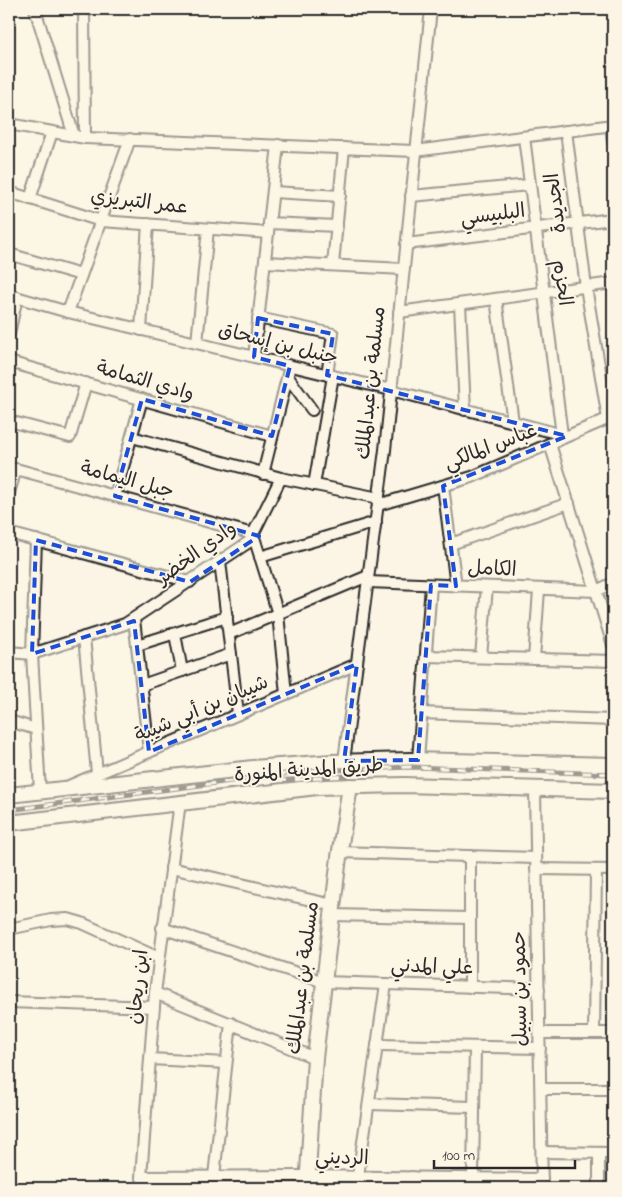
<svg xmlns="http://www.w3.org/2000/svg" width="622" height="1197" font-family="'Indie Flower','Playpen Sans Arabic',sans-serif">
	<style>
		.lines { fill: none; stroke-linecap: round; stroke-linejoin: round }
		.minor-casing { stroke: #2b2b2b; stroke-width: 14 }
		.major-casing { stroke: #2b2b2b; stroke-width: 18 }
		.minor { stroke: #fcf5e5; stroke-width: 10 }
		.major { stroke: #fcf5e5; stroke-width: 14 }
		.rail-casing { stroke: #2b2b2b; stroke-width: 5 }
		.rail { stroke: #fcf5e5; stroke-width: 3; stroke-dasharray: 9; stroke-linecap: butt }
		.marked { fill: none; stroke: #1d4ed8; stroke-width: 4; stroke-dasharray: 10 6; stroke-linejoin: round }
		.labels { text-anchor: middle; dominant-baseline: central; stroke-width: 4; stroke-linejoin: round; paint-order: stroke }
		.street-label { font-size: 20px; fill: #2b2b2b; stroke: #fcf5e5 }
	</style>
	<rect width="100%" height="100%" fill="#fcf5e5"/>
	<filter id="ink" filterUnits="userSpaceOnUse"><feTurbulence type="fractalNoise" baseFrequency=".02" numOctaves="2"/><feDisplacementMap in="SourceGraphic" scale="10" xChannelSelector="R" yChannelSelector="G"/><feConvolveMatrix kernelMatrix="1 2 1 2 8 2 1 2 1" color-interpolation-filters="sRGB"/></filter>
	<g filter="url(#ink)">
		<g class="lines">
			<defs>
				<g id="minor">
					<polyline points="35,9 74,136"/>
					<polyline points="84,9 85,138"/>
					<polyline points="9,124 85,138 415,151 613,125"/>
					<polyline points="611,125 613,142"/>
					<polyline points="566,131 586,287 608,419"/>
					<polyline points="524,137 562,435"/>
					<polyline points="9,192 101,221 268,233"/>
					<polyline points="273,192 340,196"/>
					<polyline points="411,196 530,185"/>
					<polyline points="30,199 52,132"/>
					<polyline points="269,223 337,226"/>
					<polyline points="406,244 613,219"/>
					<polyline points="9,254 81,275"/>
					<polyline points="265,262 404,269"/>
					<polyline points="333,265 344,148"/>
					<polyline points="9,295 68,312 391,390 567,436"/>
					<polyline points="496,299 513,422"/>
					<polyline points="460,304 465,410"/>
					<polyline points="68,312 130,139"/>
					<polyline points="399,312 613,283"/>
					<polyline points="258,318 333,334 327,375"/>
					<polyline points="141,330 148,224"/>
					<polyline points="9,334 17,297"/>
					<polyline points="197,343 208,229"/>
					<polyline points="254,357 278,145"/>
					<polyline points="9,362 272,436"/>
					<polyline points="288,377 312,410"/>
					<polyline points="9,421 70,437 86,383"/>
					<polyline points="132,437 281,478"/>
					<polyline points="550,444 613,645"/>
					<polyline points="263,474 290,366"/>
					<polyline points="314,485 333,376"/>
					<polyline points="443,486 456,586"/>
					<polyline points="9,493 16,469 253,534 278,614 286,694"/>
					<polyline points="115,496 142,399"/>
					<polyline points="378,505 472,477 612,417"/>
					<polyline points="9,533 190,582"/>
					<polyline points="36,540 32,654 40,791"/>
					<polyline points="451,544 569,503"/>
					<polyline points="260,557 376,522"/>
					<polyline points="220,561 238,714"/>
					<polyline points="368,582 596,591 613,583"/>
					<polyline points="134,619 149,752"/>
					<polyline points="175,634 182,671"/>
					<polyline points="229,634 368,576"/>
					<polyline points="84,637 97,773"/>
					<polyline points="137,645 227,617"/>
					<polyline points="9,652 32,654 125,624 249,542 281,478 379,498"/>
					<polyline points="426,656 613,661"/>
					<polyline points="481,657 487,587"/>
					<polyline points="534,659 539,590"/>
					<polyline points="142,685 231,654"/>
					<polyline points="421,713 613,720"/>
					<polyline points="9,721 36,729"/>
					<polyline points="418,760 431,585"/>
					<polyline points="344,761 385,450 431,9"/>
					<polyline points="71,785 357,664"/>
					<polyline points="535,789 542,1188"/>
					<polyline points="180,802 155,993 141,1177 307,1176 542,1179"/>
					<polyline points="339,852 536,858"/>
					<polyline points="171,868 333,905"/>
					<polyline points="536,869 613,870"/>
					<polyline points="332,915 469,918"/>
					<polyline points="162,928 324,982 539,989"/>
					<polyline points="9,929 51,920 68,919 82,923 159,958"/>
					<polyline points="470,987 470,856"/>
					<polyline points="155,993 315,1058"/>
					<polyline points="9,1002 154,1007"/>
					<polyline points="540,1033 613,1033"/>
					<polyline points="594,1033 596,870"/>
					<polyline points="377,1045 540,1048"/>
					<polyline points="150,1059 226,1063"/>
					<polyline points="541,1089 613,1089"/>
					<polyline points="369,1104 474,1107"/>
					<polyline points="542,1152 613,1153"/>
					<polyline points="214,1176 231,1023"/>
					<polyline points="358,1176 386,984"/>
					<polyline points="473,1178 475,1047"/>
					<polyline points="411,1188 412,1177"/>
					<polyline points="599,1188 599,1153"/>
				</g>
				<g id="major">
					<polyline points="9,795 253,768 332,762 410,760 613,765"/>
					<polyline points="9,823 317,787 404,785 613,791"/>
					<polyline points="307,1188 315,1058 339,857 350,786"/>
				</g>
			</defs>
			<use href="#minor" class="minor-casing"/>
			<use href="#major" class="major-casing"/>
			<use href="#minor" class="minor"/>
			<use href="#major" class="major"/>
			<defs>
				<g id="rail">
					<polyline points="277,781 346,776"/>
					<polyline points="9,810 308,771 411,767 613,774"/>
				</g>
			</defs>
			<use href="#rail" class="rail-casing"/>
			<use href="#rail" class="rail"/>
		</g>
	</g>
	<path d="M0 0H622V1197H0ZM 258,318 L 333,334 L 327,375 L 567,436 L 443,486 L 456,586 L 431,585 L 418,760 L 344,761 L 357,664 L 149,752 L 134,621 L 32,654 L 36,540 L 190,582 L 259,536 L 115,496 L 142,399 L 272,436 L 290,366 L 254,357 Z" fill="#fcf5e5" fill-opacity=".55" fill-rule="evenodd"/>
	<path class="marked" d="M 258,318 L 333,334 L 327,375 L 567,436 L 443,486 L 456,586 L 431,585 L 418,760 L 344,761 L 357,664 L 149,752 L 134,621 L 32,654 L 36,540 L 190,582 L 259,536 L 115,496 L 142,399 L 272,436 L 290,366 L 254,357 Z"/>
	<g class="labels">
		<g class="street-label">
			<text transform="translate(139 203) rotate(7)">عمر التبريزي</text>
			<text transform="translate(557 203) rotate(-97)">الجديدة</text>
			<text transform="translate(493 216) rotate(-7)">البلبيسي</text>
			<text transform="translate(561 283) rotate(82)">الحزم</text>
			<text transform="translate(278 345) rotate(14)">حنبل بن إسحاق</text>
			<text transform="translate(145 382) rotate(16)">وادي الثمامة</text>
			<text transform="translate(372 383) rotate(-84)">مسلمة بن عبدالملك</text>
			<text transform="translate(491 448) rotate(-21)">عباس المالكي</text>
			<text transform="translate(127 481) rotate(15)">جبل اليمامة</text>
			<text transform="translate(197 554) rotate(-36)">وادي الخضر</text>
			<text transform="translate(492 570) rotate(3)">الكامل</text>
			<text transform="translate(202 710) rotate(-23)">شيبان بن أبي شيبة</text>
			<text transform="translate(309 771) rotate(-4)">طريق المدينة المنورة</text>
			<text transform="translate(432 968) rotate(2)">علي المدني</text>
			<text transform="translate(304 978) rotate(-83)">مسلمة بن عبدالملك</text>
			<text transform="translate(139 987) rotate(-84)">ابن ريحان</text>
			<text transform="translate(521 989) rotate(-91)">حمود بن سبيل</text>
			<text transform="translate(342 1159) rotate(1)">الرديني</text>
		</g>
	</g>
	<rect width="622" height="1197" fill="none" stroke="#fcf5e5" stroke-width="30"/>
	<rect x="15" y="15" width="592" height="1167" fill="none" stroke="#2b2b2b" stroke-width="2" filter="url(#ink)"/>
	<path d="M434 1160v8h141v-8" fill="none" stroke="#2b2b2b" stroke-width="2.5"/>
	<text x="442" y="1160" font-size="15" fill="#2b2b2b" stroke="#fcf5e5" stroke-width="4" paint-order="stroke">100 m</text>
</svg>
